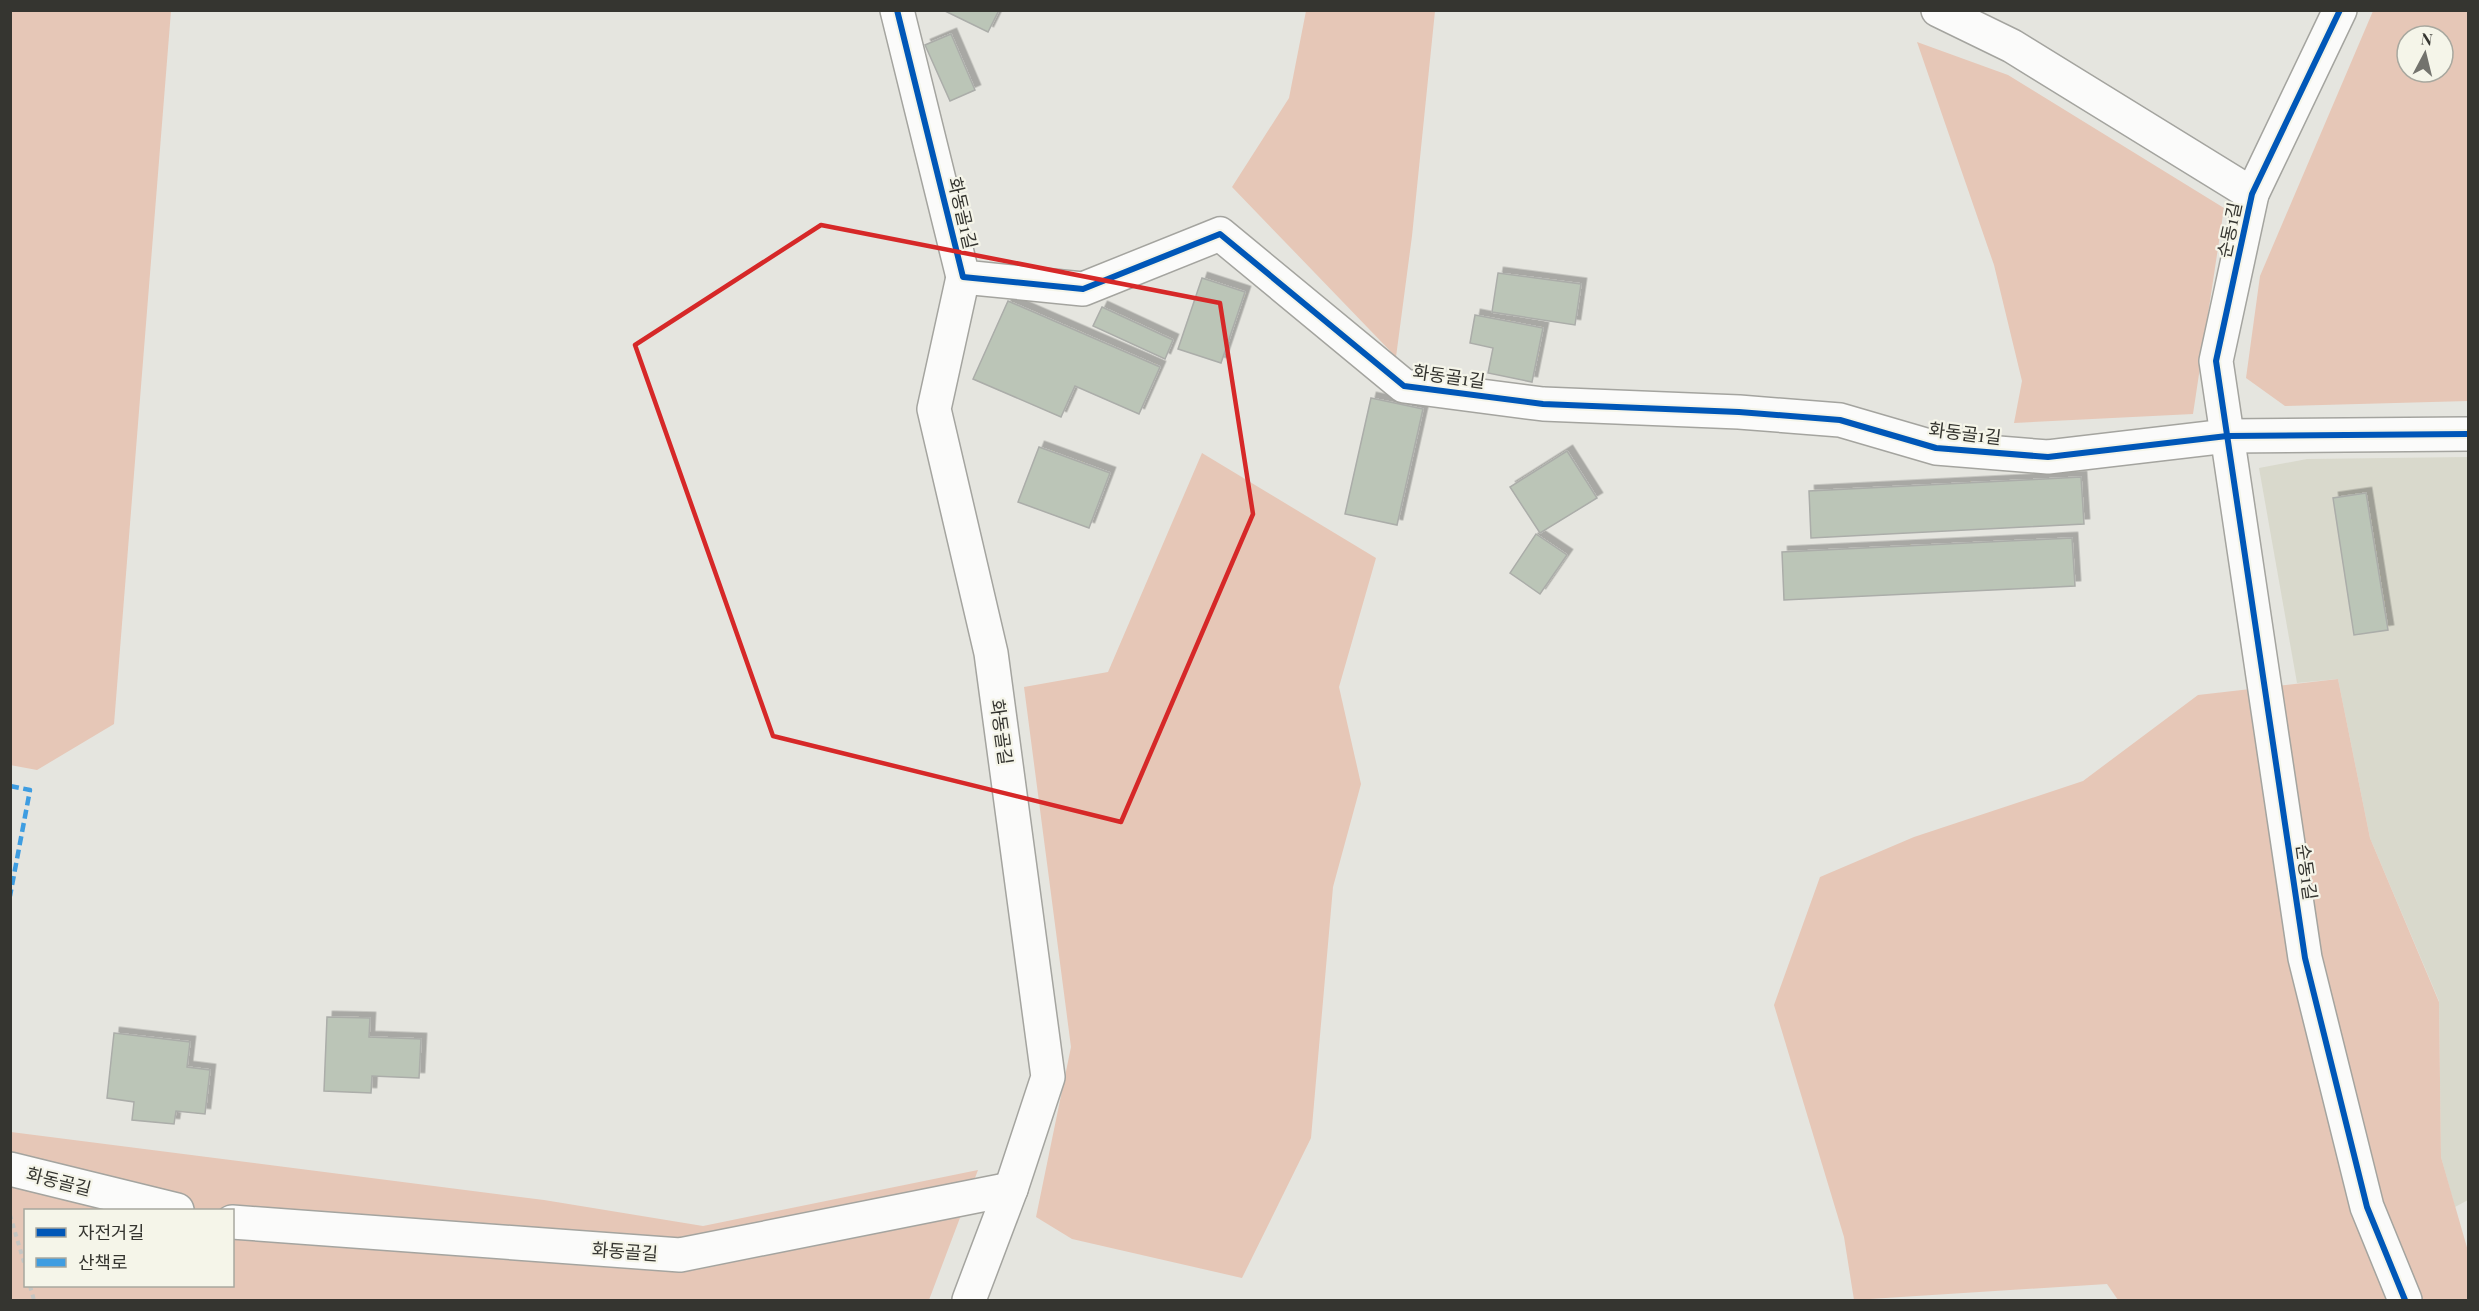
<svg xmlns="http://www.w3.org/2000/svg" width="2479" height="1311" font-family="'Playfair Display','Noto Sans KR',serif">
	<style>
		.built { fill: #d9d9cc }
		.green { fill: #e6c7b7; fill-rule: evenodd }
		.building { fill: #bbc5b7; stroke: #abada9; stroke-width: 1.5; filter: url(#shadow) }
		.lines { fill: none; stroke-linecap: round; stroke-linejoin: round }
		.minor-casing { stroke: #a4a49f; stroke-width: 36 }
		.path { stroke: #c5c6c2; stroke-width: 4; stroke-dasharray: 4.5 4.5; stroke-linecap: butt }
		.minor { stroke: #fbfbfa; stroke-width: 33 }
		.quiet { stroke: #3e9de1; stroke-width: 4.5; stroke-dasharray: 9 4.5; stroke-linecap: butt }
		.cycleway-casing { stroke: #f5f5e9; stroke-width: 10 }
		.cycleway { stroke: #0057b8; stroke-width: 6 }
		.marked { fill: none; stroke: #d62828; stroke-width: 4.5; stroke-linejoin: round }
		.labels { text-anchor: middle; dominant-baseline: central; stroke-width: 4.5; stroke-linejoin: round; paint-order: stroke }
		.street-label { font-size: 18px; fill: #353530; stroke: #f5f5e9 }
	</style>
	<defs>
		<filter id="shadow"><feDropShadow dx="5.5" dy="-5.5" stdDeviation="0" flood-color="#0004"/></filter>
	</defs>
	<rect width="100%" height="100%" fill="#e5e5df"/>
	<polygon class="built" points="2468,457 2468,1200 2455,1207 2441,1157 2439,1001 2370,838 2338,679 2297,683 2259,468 2307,459"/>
	<g class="green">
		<polygon points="10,11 171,11 114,724 37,770 10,765"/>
		<polygon points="1306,11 1435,11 1412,236 1396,357 1232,187 1289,98"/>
		<path d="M 2373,11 L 2468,11 L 2468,401 L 2285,406 L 2246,378 L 2260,276 ZM 2407,36 L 2443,36 L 2443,72 L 2407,72 Z"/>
		<polygon points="1917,42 2008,75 2224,208 2193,414 2014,423 2022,381 1994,265"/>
		<polygon points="1202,453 1376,558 1339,687 1361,784 1333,887 1311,1138 1242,1278 1072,1239 1036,1217 1071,1047 1024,687 1108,672"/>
		<polygon points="2338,679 2370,838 2439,1002 2441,1157 2468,1251 2468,1300 2118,1300 2107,1284 1854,1300 1844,1237 1774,1005 1820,877 1914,837 2083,781 2198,695"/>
		<path d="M 11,1132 L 544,1200 L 703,1226 L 978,1170 L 929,1300 L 11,1300 ZM 26,1210 L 232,1210 L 232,1286 L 26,1286 Z"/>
	</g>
	<g class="building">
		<polygon points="943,10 999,10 988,32"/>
		<polygon points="951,34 975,90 950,101 925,45"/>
		<polygon points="1498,273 1581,284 1575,325 1492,312"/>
		<polygon points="1202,278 1245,292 1221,363 1178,349"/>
		<polygon points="1008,301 1160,367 1139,414 1075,386 1061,417 973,379"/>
		<polygon points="1102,307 1173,340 1165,359 1093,326"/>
		<polygon points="1475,315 1543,328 1532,382 1488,373 1493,348 1470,343"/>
		<polygon points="1371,398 1423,409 1397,525 1345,514"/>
		<polygon points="1039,447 1110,473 1089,528 1018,502"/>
		<polygon points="1567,451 1597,498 1540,533 1510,487"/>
		<polygon points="2081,477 2084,524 1811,538 1809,491"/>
		<polygon points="2366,493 2388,630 2354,635 2333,498"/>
		<polygon points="1536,534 1567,555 1540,594 1510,573"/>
		<polygon points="2072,538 2075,586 1784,600 1782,552"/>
		<polygon points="327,1017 370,1018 369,1037 421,1039 419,1078 372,1076 371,1093 324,1091"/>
		<polygon points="114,1033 190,1042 187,1067 210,1070 205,1114 176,1111 174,1124 132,1120 134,1102 107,1098"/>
	</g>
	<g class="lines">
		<defs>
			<g id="minor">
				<polyline points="897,10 963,277 1083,289 1220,234 1404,386 1543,404 1739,412 1840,420 1936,448 2048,457 2227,436 2468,434"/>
				<polyline points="1938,10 2012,46 2252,194"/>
				<polyline points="2340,10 2252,194 2216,361 2305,958 2367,1207 2405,1300"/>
				<polyline points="963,277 934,409 991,653 1048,1077 1011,1189 969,1300"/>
				<polyline points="10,1169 177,1210"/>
				<polyline points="232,1222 680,1255 1011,1189"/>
			</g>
		</defs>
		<use href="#minor" class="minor-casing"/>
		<g class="path">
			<polyline points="10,1215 26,1269"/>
			<polyline points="30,1286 34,1300"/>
		</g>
		<use href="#minor" class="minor"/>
		<polyline class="quiet" points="10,786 30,790 10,896"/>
		<defs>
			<g id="cycleway">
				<polyline points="897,10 963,277 1083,289 1220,234 1404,386 1543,404 1739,412 1840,420 1936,448 2048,457 2227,436 2468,434"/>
				<polyline points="2340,10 2252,194 2216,361 2305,958 2367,1207 2405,1300"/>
			</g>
		</defs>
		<use href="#cycleway" class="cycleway-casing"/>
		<use href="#cycleway" class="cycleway"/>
	</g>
	<path class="marked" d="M 821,225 L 1220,303 L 1253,514 L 1121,822 L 773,736 L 635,345 Z"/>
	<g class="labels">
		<g class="street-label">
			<text transform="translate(963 213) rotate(77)">화동골1길</text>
			<text transform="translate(2229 230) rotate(-78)">순동1길</text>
			<text transform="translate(1449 376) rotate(8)">화동골1길</text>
			<text transform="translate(1965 433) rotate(7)">화동골1길</text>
			<text transform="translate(1002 732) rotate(82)">화동골길</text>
			<text transform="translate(2307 872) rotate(82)">순동1길</text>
			<text transform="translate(59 1181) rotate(14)">화동골길</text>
			<text transform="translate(625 1251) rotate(4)">화동골길</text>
		</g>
	</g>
	<rect width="2479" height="1311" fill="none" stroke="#353530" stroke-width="24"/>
	<rect x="24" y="1209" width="210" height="78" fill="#f5f5e9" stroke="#a8a89f" stroke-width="1.5"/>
	<rect x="36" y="1228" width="30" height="9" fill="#0057b8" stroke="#a8a89f" stroke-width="1.5"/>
	<text x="78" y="1239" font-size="18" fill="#353530">자전거길</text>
	<rect x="36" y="1258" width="30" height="9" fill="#3e9de1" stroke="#a8a89f" stroke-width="1.5"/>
	<text x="78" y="1269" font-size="18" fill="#353530">산책로</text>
	<g transform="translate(2425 54) rotate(7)"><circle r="28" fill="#f5f5e9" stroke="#a8a89f" stroke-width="1.5"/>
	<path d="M0-4.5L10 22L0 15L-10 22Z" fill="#73736d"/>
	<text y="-9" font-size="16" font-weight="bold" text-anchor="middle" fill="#353530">N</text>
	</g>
</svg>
